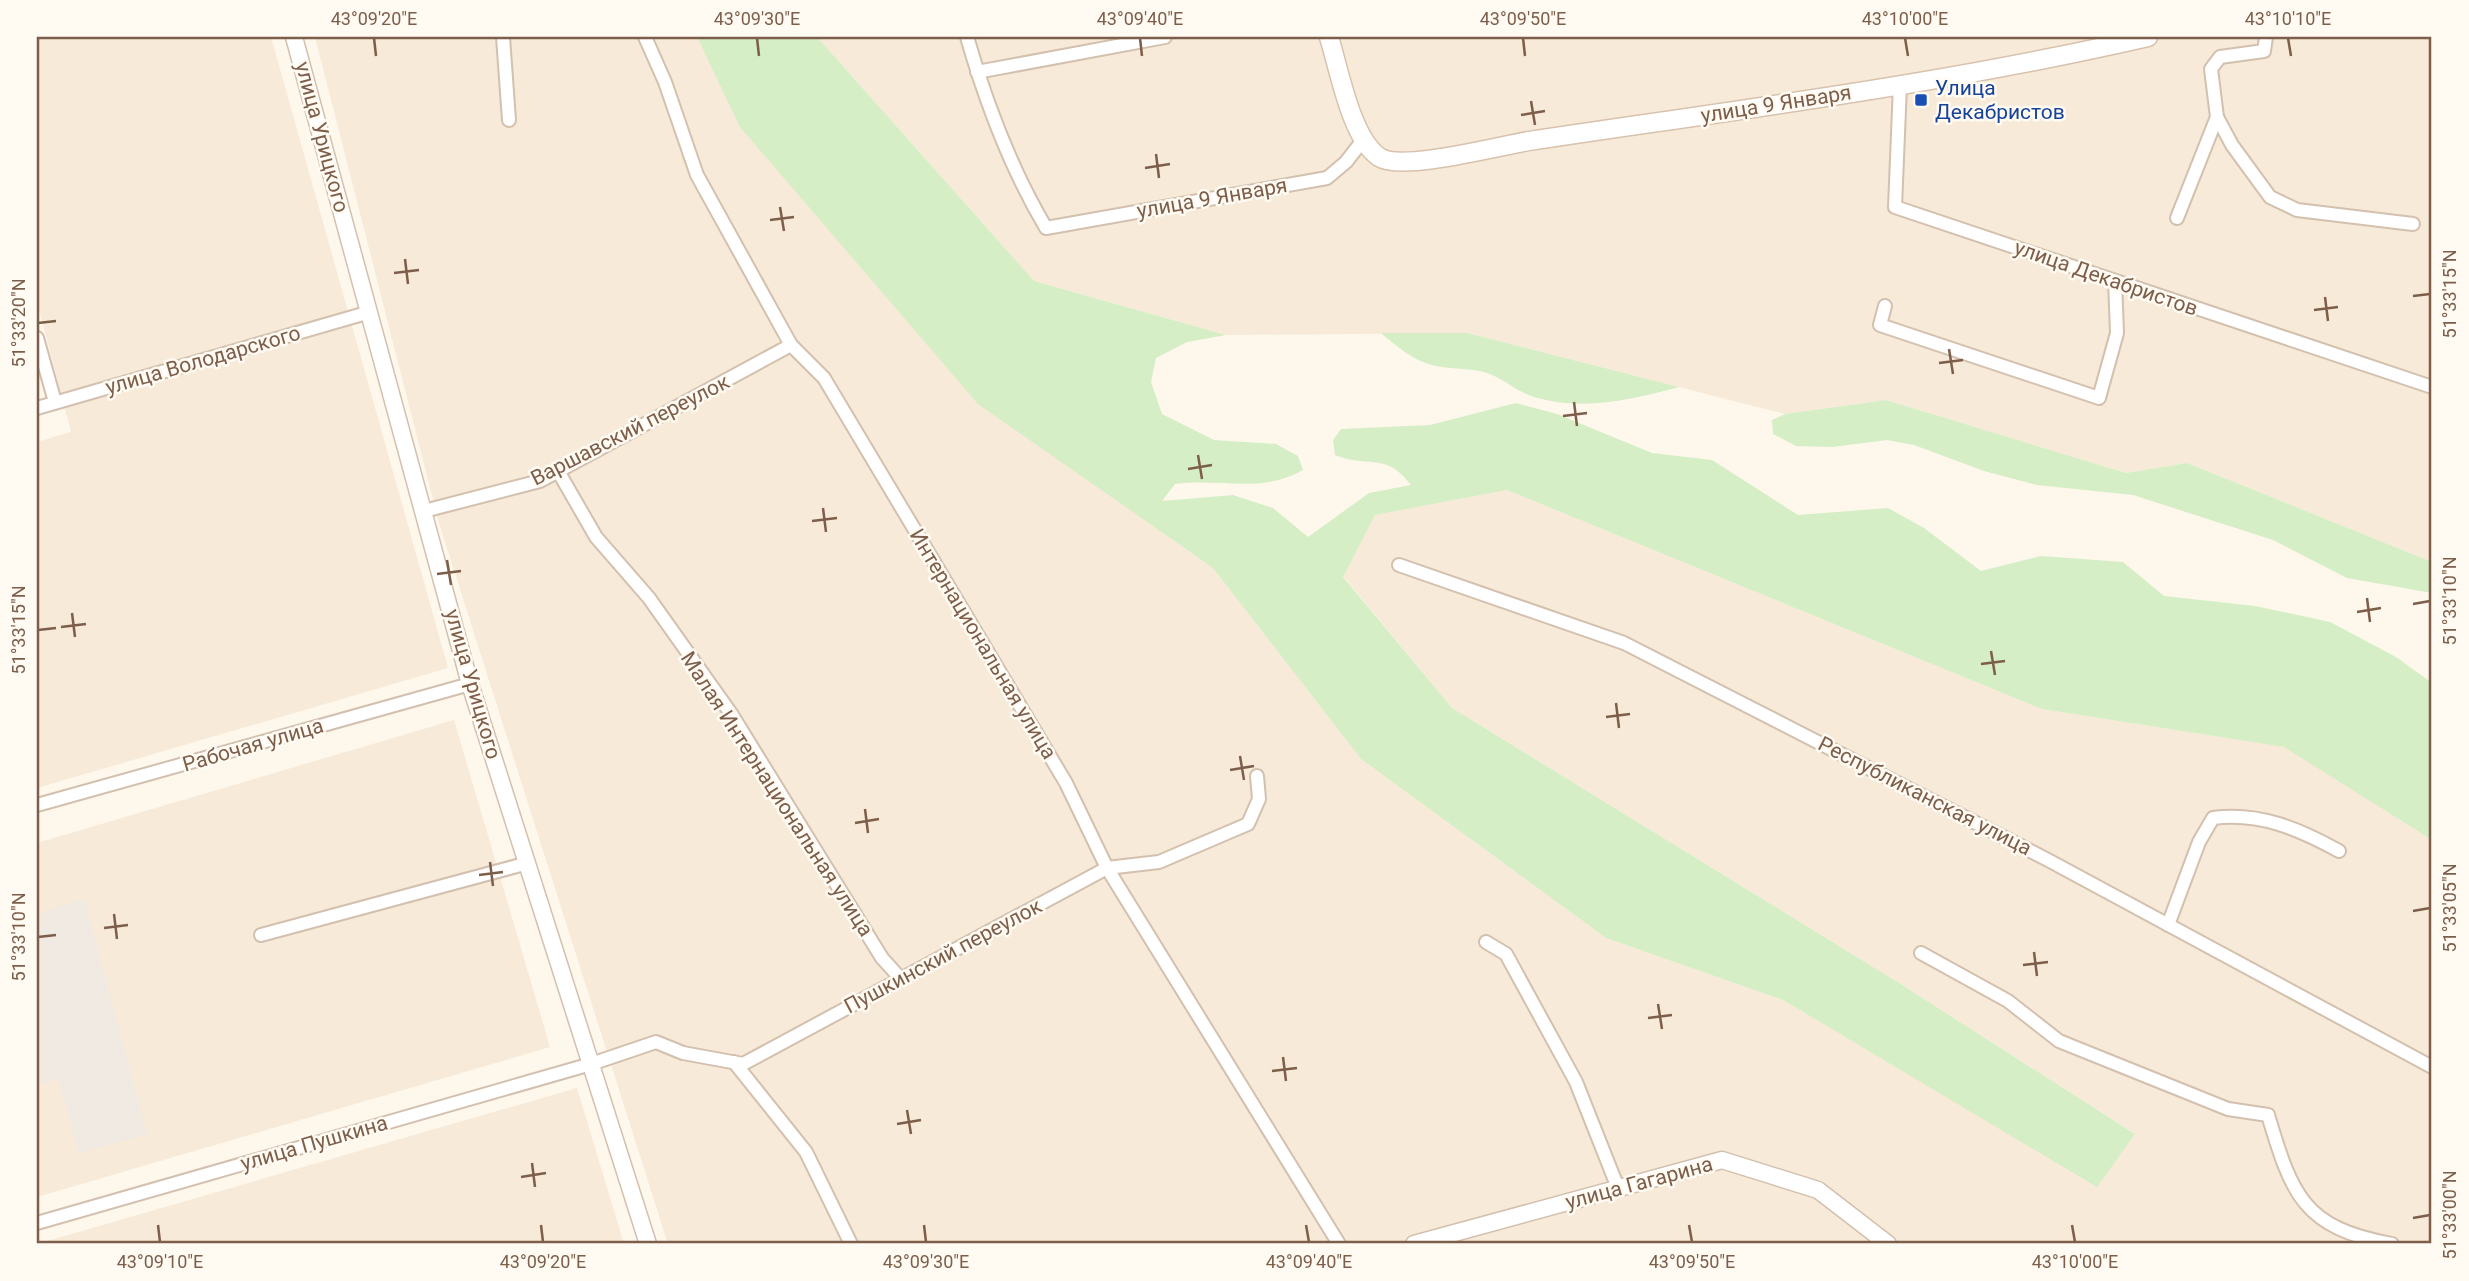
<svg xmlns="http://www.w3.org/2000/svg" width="2469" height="1281" font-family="Roboto,sans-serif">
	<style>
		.residential { fill: #f7ead8 }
		.industrial { fill: #f0eae3 }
		.green { fill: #d5eec6 }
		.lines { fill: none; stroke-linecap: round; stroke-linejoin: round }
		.minor-casing { stroke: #d3c0ae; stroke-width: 16 }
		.tertiary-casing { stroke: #d3c0ae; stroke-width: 19 }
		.secondary-casing { stroke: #d8c2ad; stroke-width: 21 }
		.minor { stroke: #fff; stroke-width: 12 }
		.tertiary { stroke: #fff; stroke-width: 16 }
		.secondary { stroke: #fff; stroke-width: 18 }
		.ticks { fill: none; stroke: #7d5e4a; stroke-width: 2.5 }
		.transit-dot { fill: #1a4fb4; stroke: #fffbf3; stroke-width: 2.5 }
		.labels { text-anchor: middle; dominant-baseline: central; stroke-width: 5; stroke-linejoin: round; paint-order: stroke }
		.transit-label { font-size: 21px; fill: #164399; stroke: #fffbf3; text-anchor: start }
		.street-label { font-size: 21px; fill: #7d5e4a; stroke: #fffbf3 }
		.neatline { fill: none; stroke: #7d5e4a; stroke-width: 2.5 }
		.ticks-label { font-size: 18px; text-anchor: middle; fill: #7d5e4a }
	</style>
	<rect width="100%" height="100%" fill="#fef7eb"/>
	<g class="residential">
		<polygon points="37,37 271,37 448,668 37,788 37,442 71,432 37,302"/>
		<polygon points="315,37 697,37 741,127 978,403 1213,568 1361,759 1606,938 1783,1000 2097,1186 2134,1133 1899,983 1452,708 1343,576 1375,515 1507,490 2042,709 2285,747 2432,840 2432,1244 1370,1244 1368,1241 1359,1244 668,1244 439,523"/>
		<polygon points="817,37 2432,37 2432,562 2187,463 2126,473 1886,400 1785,414 1467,333 1226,335 1034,281"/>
		<polygon points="454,720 550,1047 37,1197 37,843"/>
		<polygon points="577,1088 624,1244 37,1244"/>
	</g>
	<polygon class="industrial" points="84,899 147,1134 79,1153 58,1079 37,1085 37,914"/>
	<g class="green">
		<path d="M 697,37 L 817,37 L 1034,281 L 1226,335 L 1187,342 L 1156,358 L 1151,382 L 1162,414 L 1214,440 L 1276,444 L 1298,456 L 1303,470 C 1261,494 1220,478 1175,484 L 1162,501 L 1233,495 L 1273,508 L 1308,537 L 1369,493 L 1411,485 C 1385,451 1370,469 1335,455 L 1333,440 L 1341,429 L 1430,425 L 1516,403 L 1557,414 L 1652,453 L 1712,460 L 1798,515 L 1888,508 L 1924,528 L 1981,571 L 2041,556 L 2123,562 L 2164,596 L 2255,606 L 2330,622 L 2396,657 L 2432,683 L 2432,840 L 2284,747 L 2042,709 L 1507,490 L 1375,515 L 1343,577 L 1452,708 L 1899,983 L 2135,1134 L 2097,1187 L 1783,1000 L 1606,938 L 1361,759 L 1213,568 L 978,404 L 740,127 Z"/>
		<path d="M 1381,333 L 1467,333 L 1679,387 C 1630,400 1581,412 1531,396 C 1514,390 1502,377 1484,372 C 1468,368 1451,369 1436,366 C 1415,362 1396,346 1381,333 Z"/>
		<polygon points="1886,400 2126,473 2187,463 2432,562 2432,593 2347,578 2273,540 2133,495 2037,485 1984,471 1914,445 1887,440 1832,447 1796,446 1773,434 1772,420 1785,414"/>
	</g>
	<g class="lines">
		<defs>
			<g id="minor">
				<polyline points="503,37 509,120"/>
				<polyline points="645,37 665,82 697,175 791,345 824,378 1066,783 1107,868 1339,1244"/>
				<path d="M 967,37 C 986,103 1011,169 1046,228 L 1327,178 L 1346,162 L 1363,140"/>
				<polyline points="2266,37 2264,51 2220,57 2211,69 2217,117 2232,145 2270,197 2297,210 2413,224"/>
				<polyline points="977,72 1165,37"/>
				<polyline points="1900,85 1895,207 2432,387"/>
				<polyline points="2177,218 2217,117"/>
				<polyline points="1885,306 1880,325 2099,398 2117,333 2115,281"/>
				<polyline points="37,338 55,402"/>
				<polyline points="37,408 370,312"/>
				<polyline points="558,471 596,537 649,598 732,715 882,958 901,979"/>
				<polyline points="424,511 540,481 791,345"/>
				<polyline points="1399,565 1624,643 2048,860 2432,1067"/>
				<polyline points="37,805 470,684"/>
				<path d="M 2168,925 L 2199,842 L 2213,818 C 2260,812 2299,829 2339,851"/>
				<polyline points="261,935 528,863"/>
				<polyline points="1486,942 1506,954 1576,1082 1618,1188"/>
				<path d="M 1921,953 L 2008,1001 L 2059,1041 L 2228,1109 L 2268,1115 C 2292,1195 2303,1228 2392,1244"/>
				<polyline points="734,1062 806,1152 851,1244"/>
				<polyline points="37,1223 591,1064 656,1042 683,1053 743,1064 1107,868 1159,862 1248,824 1259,799 1257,776"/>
			</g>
			<g id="tertiary">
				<polyline points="294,37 470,684 648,1244"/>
				<polyline points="1414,1244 1722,1160 1818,1190 1888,1244"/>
			</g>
			<path id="secondary" d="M 1329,37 C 1339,69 1351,138 1379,157 C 1401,172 1499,146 1529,141 C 1736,110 1944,84 2148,37"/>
		</defs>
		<use href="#minor" class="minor-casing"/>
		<use href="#tertiary" class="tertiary-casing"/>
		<use href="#secondary" class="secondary-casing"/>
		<use href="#minor" class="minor"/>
		<use href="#tertiary" class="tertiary"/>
		<use href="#secondary" class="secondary"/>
	</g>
	<path class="ticks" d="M 374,38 L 376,56M 757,38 L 759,56M 1140,38 L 1142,56M 1523,38 L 1525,56M 1905,38 L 1908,56M 2288,38 L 2291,56M 1531,101 L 1535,125M 1521,115 L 1545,111M 1156,154 L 1159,178M 1145,168 L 1170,164M 780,207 L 784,231M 770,220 L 794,217M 405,259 L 408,284M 394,273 L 419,270M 2413,296 L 2430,294M 2325,297 L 2328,321M 2314,310 L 2338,307M 38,323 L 56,321M 1949,349 L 1953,374M 1939,363 L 1963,360M 1574,402 L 1577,426M 1563,416 L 1587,413M 1198,455 L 1202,479M 1188,469 L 1212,465M 823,508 L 826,532M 812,521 L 837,518M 447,560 L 451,585M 437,574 L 461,571M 2367,598 L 2370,622M 2413,604 L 2430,601M 2357,612 L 2381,608M 72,613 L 75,637M 61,627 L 86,624M 38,630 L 56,628M 1991,651 L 1995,675M 1981,664 L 2005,661M 1616,703 L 1619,728M 1606,717 L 1630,714M 1240,756 L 1244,780M 1230,770 L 1254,766M 865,809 L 868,833M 855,823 L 879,819M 490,862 L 493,886M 479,875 L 503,872M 2413,911 L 2430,908M 114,914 L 117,939M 104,928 L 128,925M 38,937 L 56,935M 2034,952 L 2037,976M 2023,965 L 2048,962M 1658,1004 L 1662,1029M 1648,1018 L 1672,1015M 1283,1057 L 1286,1081M 1272,1071 L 1297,1068M 907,1110 L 911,1134M 897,1124 L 921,1120M 532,1163 L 535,1187M 521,1177 L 546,1173M 2413,1218 L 2430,1215M 158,1225 L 160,1242M 541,1225 L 543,1242M 924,1225 L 926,1242M 1306,1225 L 1309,1242M 1689,1225 L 1692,1242M 2072,1225 L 2075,1242"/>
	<rect class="transit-dot" x="1914" y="93" width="14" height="14" rx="3.5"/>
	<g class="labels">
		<g class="transit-label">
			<text x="1935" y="88">Улица<tspan x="1935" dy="24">Декабристов</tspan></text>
		</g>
		<g class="street-label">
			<text transform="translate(1776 104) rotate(-9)">улица 9 Января</text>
			<text transform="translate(322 137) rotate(75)">улица Урицкого</text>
			<text transform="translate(1212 198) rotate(-10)">улица 9 Января</text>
			<text transform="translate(2106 278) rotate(19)">улица Декабристов</text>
			<text transform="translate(203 360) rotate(-16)">улица Володарского</text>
			<text transform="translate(630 430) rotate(-27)">Варшавский переулок</text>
			<text transform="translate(983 644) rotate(59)">Интернациональная улица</text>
			<text transform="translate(473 684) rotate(74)">улица Урицкого</text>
			<text transform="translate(253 745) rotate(-16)">Рабочая улица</text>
			<text transform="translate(777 794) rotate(57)">Малая Интернациональная улица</text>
			<text transform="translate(1925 796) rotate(27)">Республиканская улица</text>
			<text transform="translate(943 956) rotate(-28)">Пушкинский переулок</text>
			<text transform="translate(314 1143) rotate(-16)">улица Пушкина</text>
			<text transform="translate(1639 1183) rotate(-15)">улица Гагарина</text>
		</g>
	</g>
	<rect width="2469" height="1281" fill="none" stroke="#fffbf3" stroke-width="77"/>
	<rect x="38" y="38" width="2392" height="1204" class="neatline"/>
	<g class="ticks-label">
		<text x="374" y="25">43°09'20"E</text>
		<text x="757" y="25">43°09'30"E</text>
		<text x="1140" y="25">43°09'40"E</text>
		<text x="1523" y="25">43°09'50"E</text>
		<text x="1905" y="25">43°10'00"E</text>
		<text x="2288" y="25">43°10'10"E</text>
		<text transform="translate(2450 294) rotate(-90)" y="6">51°33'15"N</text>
		<text transform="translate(19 323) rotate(-90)" y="6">51°33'20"N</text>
		<text transform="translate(2450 601) rotate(-90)" y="6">51°33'10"N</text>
		<text transform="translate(19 630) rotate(-90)" y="6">51°33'15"N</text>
		<text transform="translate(2450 908) rotate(-90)" y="6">51°33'05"N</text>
		<text transform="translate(19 937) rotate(-90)" y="6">51°33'10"N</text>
		<text transform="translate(2450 1215) rotate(-90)" y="6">51°33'00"N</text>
		<text x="160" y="1268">43°09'10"E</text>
		<text x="543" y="1268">43°09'20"E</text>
		<text x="926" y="1268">43°09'30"E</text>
		<text x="1309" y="1268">43°09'40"E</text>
		<text x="1692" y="1268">43°09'50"E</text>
		<text x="2075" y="1268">43°10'00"E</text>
	</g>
</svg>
